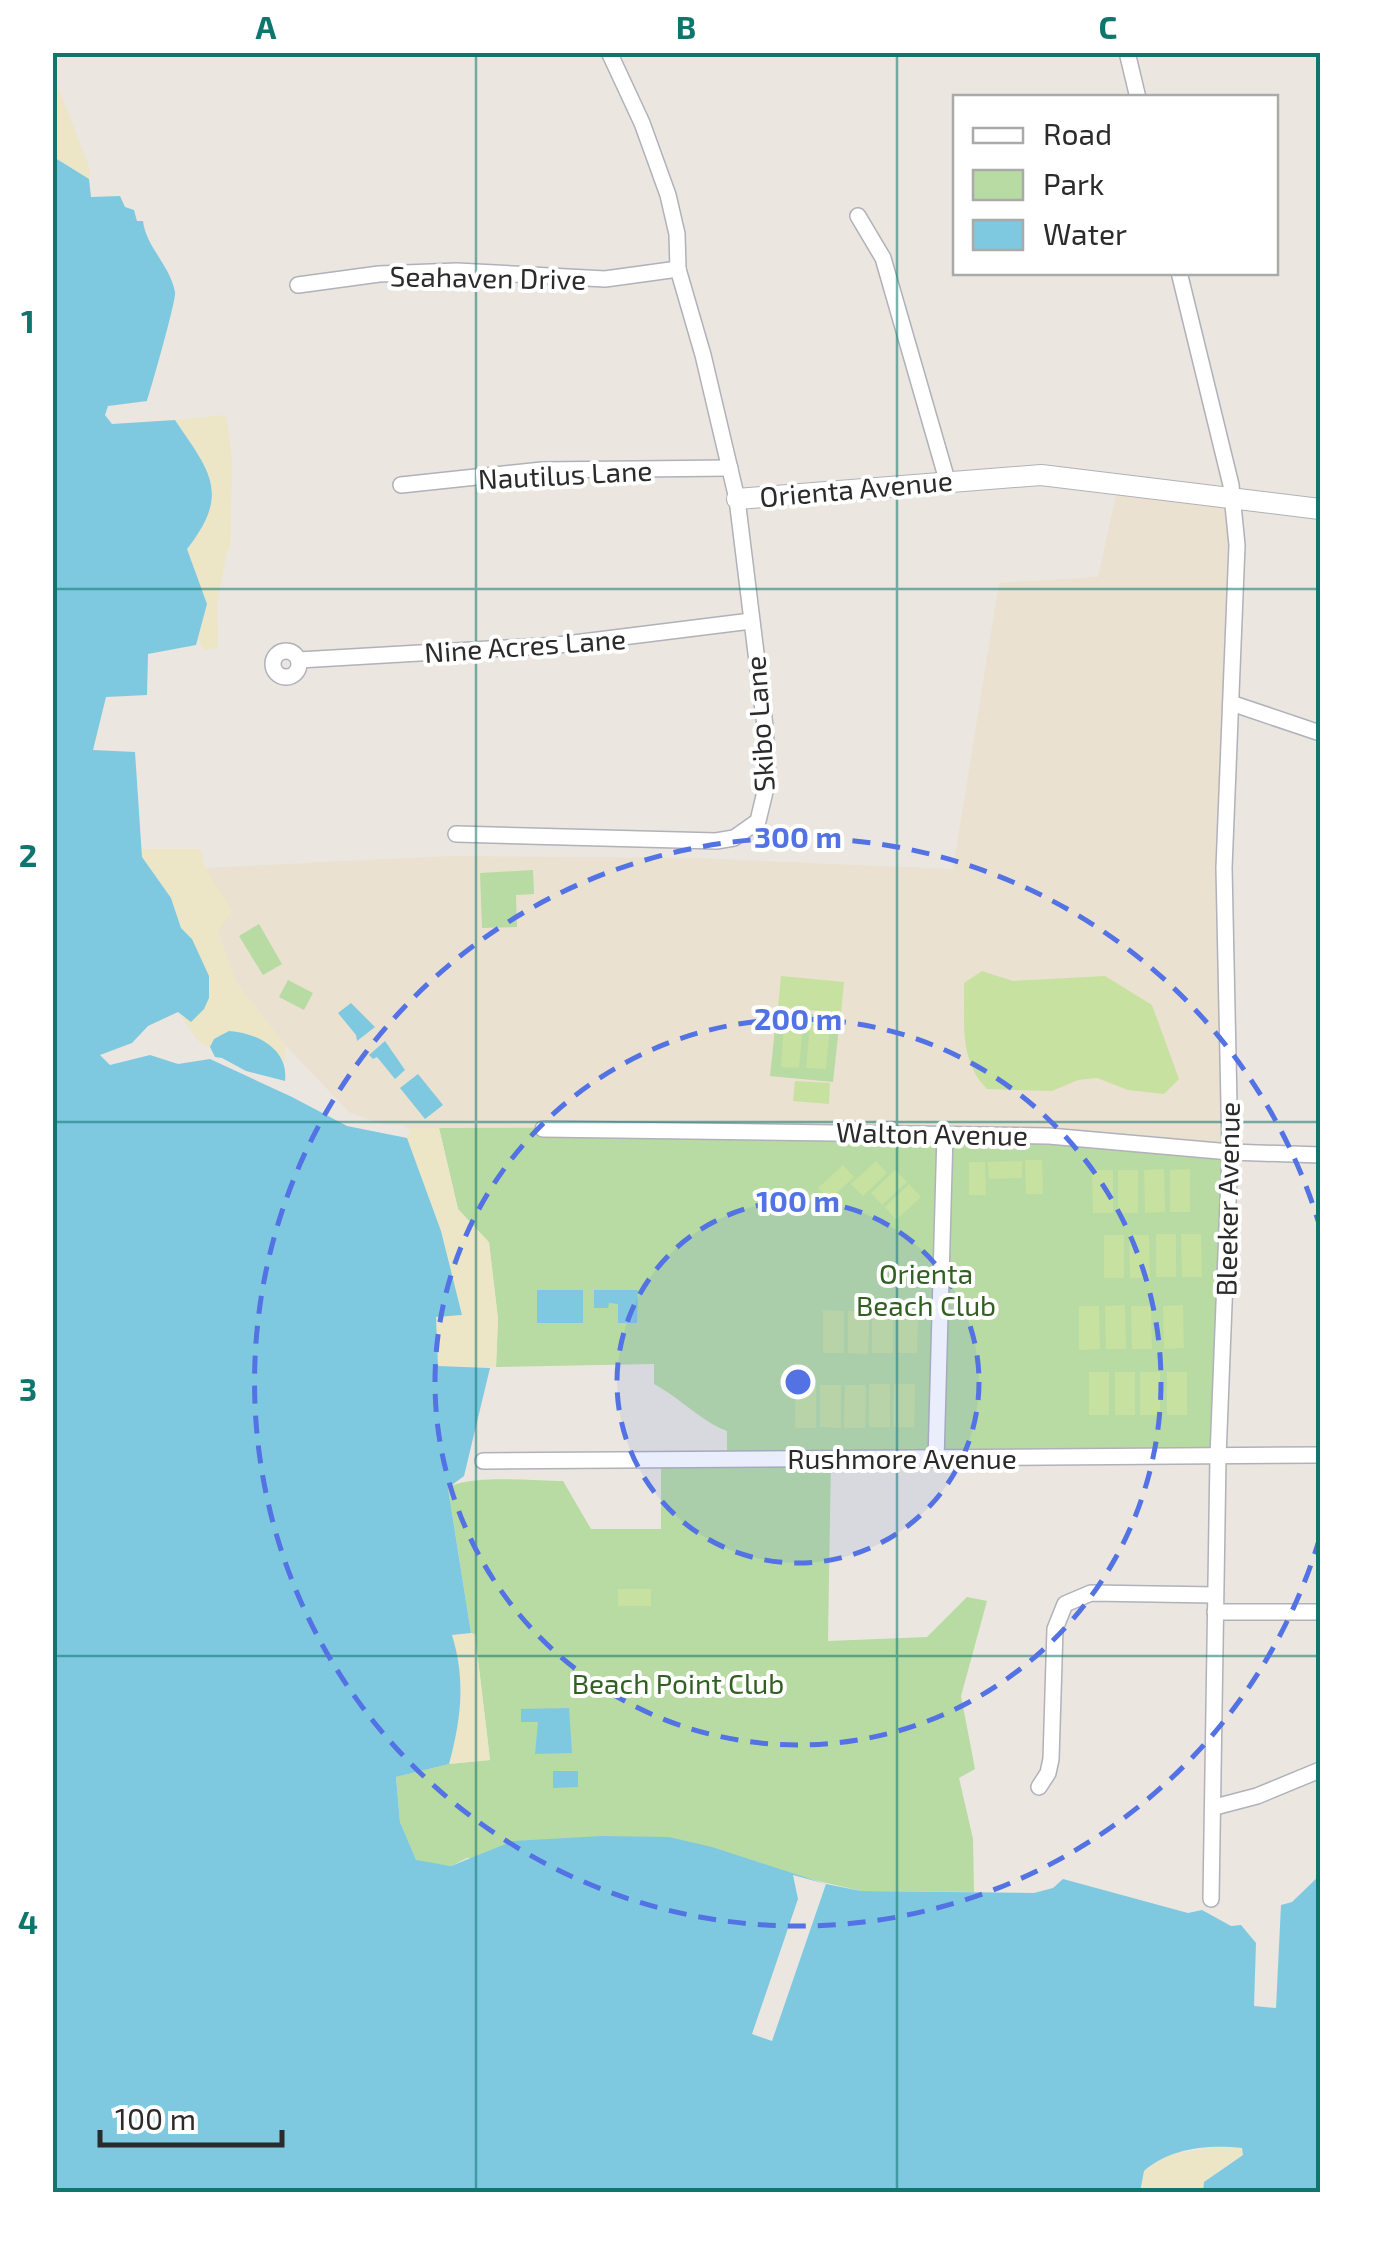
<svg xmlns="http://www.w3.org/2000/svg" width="1373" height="2245" font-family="'Exo 2',sans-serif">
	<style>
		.education { fill: #ebe1d1 }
		.green { fill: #b7dba2 }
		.sand { fill: #ece5c6 }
		.pitch { fill: #c7e1a0 }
		.water { fill: #7fc9e0 }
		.pier { fill: #ebe6df }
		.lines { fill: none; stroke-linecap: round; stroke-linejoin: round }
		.street-casing { stroke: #b0b1ba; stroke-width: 18 }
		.secondary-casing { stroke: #b0b1ba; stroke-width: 22 }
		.street { stroke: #fff; stroke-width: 15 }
		.secondary { stroke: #fff; stroke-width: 20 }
		.grid { fill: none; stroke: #0f766e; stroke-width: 2.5; stroke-opacity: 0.55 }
		.ring { fill: none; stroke: #5372e4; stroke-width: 5; stroke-dasharray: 18 12 }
		.labels { text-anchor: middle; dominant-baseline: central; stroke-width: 8; stroke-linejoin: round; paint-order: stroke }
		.street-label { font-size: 28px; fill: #2b2b2b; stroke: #fff }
		.park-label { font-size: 28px; fill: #326023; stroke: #fff }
		.centre { fill: #5372e4; stroke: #fff; stroke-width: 5 }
		.ring-label { font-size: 30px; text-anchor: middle; font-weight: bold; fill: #5372e4; stroke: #fff; stroke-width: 8; stroke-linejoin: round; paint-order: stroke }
		.neatline { fill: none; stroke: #0f766e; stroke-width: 4 }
		.grid-label { font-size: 32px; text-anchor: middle; font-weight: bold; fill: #0f766e }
	</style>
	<rect width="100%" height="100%" fill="#ebe6df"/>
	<polygon class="education" points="1118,486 1227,506 1226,1150 934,1127 407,1128 403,1125 386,1125 350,1113 285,1045 236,982 218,931 205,868 450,856 694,858 953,869 999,583 1098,577"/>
	<g class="green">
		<polygon points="533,870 534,894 516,895 517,927 482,928 480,873"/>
		<polygon points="259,924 282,964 263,975 239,936"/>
		<polygon points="288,980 313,993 304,1010 279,997"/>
		<polygon points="777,1010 840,1017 833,1082 770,1076"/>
		<path d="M 934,1127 L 1226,1150 L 1215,1454 L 831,1454 L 828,1641 L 927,1637 L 967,1597 L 987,1601 L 961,1696 L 975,1769 L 959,1778 L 973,1839 L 974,1892 L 861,1891 L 793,1875 L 467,1858 L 451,1866 L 416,1861 L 400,1822 L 396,1777 L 449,1764 L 490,1760 L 475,1635 L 471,1633 L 448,1488 C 469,1474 536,1481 563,1481 L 591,1529 L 661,1529 L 661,1456 L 727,1452 L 727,1431 C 701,1421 680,1398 654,1384 L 654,1364 L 496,1367 L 498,1319 L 489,1243 L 458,1209 L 439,1128 Z"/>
	</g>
	<g class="sand">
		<polygon points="57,84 90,170 89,179 53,156 52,85"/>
		<path d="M 226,415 L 232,459 L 230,550 L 227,550 L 217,605 L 218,648 L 204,650 L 198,639 L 207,604 L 187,549 C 232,493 210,472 175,420 Z"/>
		<polygon points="142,849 200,849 205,868 232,911 218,931 236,982 285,1045 285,1063 275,1050 214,1039 210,1047 199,1042 178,1012 208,997 192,939 181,928 171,898 142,858"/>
		<polygon points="407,1128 439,1128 458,1209 489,1242 498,1319 496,1367 438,1366 436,1317 462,1315 441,1231 407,1138 411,1132"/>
		<path d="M 471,1633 L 475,1634 L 490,1760 L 449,1764 C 461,1720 466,1680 452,1635 Z"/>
		<polygon points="1225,2146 1242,2148 1243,2155 1218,2171 1203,2192 1140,2192 1144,2171 1167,2155"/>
	</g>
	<g class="pitch">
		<path d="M 982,971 L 1013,981 L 1105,976 L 1152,1005 L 1179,1079 L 1164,1094 L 1128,1090 L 1097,1078 L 1078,1080 L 1052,1091 L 987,1089 C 958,1060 965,1020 964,983 Z"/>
		<polygon points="781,976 844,982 841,1013 778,1007"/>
		<polygon points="784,1024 803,1026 799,1068 781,1067"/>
		<polygon points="810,1025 830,1027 826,1069 806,1068"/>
		<polygon points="795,1081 830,1083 829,1104 793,1101"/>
		<polygon points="1042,1160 1043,1194 1026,1194 1025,1160"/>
		<polygon points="876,1161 887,1173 863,1196 851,1184"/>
		<polygon points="1022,1161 1022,1178 989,1179 988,1162"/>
		<polygon points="969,1162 985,1162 986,1195 969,1195"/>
		<polygon points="843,1165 854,1177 829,1200 818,1188"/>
		<polygon points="1164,1169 1165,1212 1145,1213 1144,1170"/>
		<polygon points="1190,1169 1190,1212 1170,1212 1170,1170"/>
		<polygon points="895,1170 907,1182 882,1205 871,1193"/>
		<polygon points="1113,1170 1113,1213 1093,1213 1092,1170"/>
		<rect x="1118" y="1170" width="20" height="43"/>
		<polygon points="909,1184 921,1197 896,1220 885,1207"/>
		<rect x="1156" y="1234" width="20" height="43"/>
		<polygon points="1181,1234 1201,1234 1202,1277 1182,1277"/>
		<rect x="1104" y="1235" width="20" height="43"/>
		<polygon points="1129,1235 1149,1235 1150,1278 1130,1278"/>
		<polygon points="1125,1305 1126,1349 1106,1349 1105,1306"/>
		<polygon points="1183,1305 1184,1348 1164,1349 1163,1306"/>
		<polygon points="1079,1306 1099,1306 1100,1349 1079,1350"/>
		<polygon points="1131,1306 1151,1306 1152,1349 1132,1349"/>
		<polygon points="823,1310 844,1311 844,1353 823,1353"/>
		<rect x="872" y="1310" width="21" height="43"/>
		<polygon points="897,1310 918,1310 917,1353 897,1353"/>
		<polygon points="848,1311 869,1311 868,1354 848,1353"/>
		<rect x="1089" y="1372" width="20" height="43"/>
		<rect x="1115" y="1372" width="20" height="43"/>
		<rect x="1140" y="1372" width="20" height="43"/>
		<rect x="1167" y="1372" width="20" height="43"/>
		<rect x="869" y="1384" width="21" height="43"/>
		<polygon points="894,1384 915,1384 914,1427 893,1427"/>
		<polygon points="796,1385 816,1385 816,1428 795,1428"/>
		<polygon points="820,1385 841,1385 841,1428 820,1427"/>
		<polygon points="845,1385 866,1385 865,1428 844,1428"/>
		<rect x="618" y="1589" width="33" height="17"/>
	</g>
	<g class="water">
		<path d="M 52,156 L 89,179 L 91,197 L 120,196 L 125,207 L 134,210 L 137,221 L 143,221 C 146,247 170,265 175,292 C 177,298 151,389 147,401 L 108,406 L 105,415 L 112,424 L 175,420 C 210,472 231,493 187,549 L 207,604 L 196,645 L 148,654 L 147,695 L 106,697 L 93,750 L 135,752 L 142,857 L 171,898 L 181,928 L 192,939 L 209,976 L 209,998 L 204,1009 L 191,1022 L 178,1012 L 148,1026 L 132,1043 L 100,1055 L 110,1065 L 150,1055 L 178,1064 L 210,1059 L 292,1097 L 347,1126 L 407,1138 L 441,1231 L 462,1315 L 436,1317 L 438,1366 L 490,1368 L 464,1476 L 448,1488 L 471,1633 L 452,1635 C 466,1680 461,1720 449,1764 L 396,1777 L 400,1822 L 416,1860 L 451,1866 L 513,1841 L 602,1836 L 669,1837 L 712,1847 L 826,1884 L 861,1891 L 1034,1893 L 1053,1888 L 1063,1879 L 1188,1913 L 1202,1910 L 1231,1926 L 1241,1925 L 1256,1943 L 1254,2006 L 1276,2008 L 1281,1905 L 1292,1902 L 1320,1875 L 1320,2192 L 1203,2192 L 1204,2182 L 1243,2155 L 1242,2148 C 1209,2144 1169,2148 1144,2171 L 1140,2192 L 53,2192 Z"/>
		<polygon points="351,1003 375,1027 357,1041 356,1035 338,1013"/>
		<path d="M 229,1031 C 257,1033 289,1049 285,1081 L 246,1071 L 222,1058 L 215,1057 L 210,1047 L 214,1039 Z"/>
		<polygon points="385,1041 405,1070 395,1079 377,1057 373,1059 369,1055"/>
		<polygon points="418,1074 443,1105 425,1119 400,1088"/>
		<rect x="537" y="1290" width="46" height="33"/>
		<polygon points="594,1290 638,1290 637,1323 618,1323 618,1304 609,1303 608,1308 594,1308"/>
		<polygon points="569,1708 572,1753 535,1754 538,1722 521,1722 521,1709"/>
		<polygon points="553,1771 578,1771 578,1787 553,1788"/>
	</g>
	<polygon class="pier" points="793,1875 826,1884 772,2041 752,2034 798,1899"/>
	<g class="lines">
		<defs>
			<g id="street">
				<polyline points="1127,52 1138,98"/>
				<polyline points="858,216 883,258 947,480"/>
				<polyline points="1179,272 1231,485 1237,545 1224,868 1230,1152 1218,1457 1211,1899"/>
				<polyline points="298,285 379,274 457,271 605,279 678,269"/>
				<polyline points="401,485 542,470 730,468"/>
				<circle cx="286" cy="664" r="13"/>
				<polyline points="299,660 558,645 751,621"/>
				<polyline points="1231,703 1320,733"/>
				<polyline points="456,834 716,841 734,838 758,821 768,779 765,726 737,499 703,355 678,269 677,234 668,195 642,123 609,52"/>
				<polyline points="543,1129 1049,1136 1230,1152 1320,1155"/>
				<polyline points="936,1460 945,1133"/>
				<polyline points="483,1461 1320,1455"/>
				<polyline points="1215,1612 1320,1612"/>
				<polyline points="1039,1787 1048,1773 1051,1759 1055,1629 1065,1604 1091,1593 1215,1595"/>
				<polyline points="1215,1807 1257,1796 1320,1770"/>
			</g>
			<polyline id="secondary" points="737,499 1041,475 1320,509"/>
		</defs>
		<use href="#street" class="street-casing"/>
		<use href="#secondary" class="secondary-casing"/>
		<use href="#street" class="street"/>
		<use href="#secondary" class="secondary"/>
	</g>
	<path class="grid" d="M 476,52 L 476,2192M 897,52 L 897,2192M 52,589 L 1320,589M 52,1122 L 1320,1122M 52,1656 L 1320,1656"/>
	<circle cx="798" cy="1382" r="181" fill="#5372e4" fill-opacity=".12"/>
	<g class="ring">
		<circle cx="798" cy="1382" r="181"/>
		<circle cx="798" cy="1382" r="363"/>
		<path d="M1320 1537A544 544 0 1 1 1320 1227"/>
	</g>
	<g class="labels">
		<g class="street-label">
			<text transform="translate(488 277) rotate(1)">Seahaven Drive</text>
			<text transform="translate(565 474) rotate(-3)">Nautilus Lane</text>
			<text transform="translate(856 488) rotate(-5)">Orienta Avenue</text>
			<text transform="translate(525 645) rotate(-4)">Nine Acres Lane</text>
			<text transform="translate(759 724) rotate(-94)">Skibo Lane</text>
			<text transform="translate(932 1133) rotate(1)">Walton Avenue</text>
			<text transform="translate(1227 1199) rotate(-89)">Bleeker Avenue</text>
			<text x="902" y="1458">Rushmore Avenue</text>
		</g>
		<g class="park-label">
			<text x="926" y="1273">Orienta<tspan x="926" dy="32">Beach Club</tspan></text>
			<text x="678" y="1683">Beach Point Club</text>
		</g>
	</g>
	<circle cx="798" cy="1382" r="15" class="centre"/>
	<g class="ring-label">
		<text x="798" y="848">300 m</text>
		<text x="798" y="1030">200 m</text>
		<text x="798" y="1212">100 m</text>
	</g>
	<rect width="1373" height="2245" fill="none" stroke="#ffffff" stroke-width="110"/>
	<rect x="953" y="95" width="325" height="180" fill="#ffffff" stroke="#aaaaaa" stroke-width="2.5"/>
	<rect x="973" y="128" width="50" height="15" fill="#ffffff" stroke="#aaaaaa" stroke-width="2.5"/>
	<text x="1043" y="145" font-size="30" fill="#2b2b2b">Road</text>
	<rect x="973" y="170" width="50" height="30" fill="#b7dba2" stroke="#aaaaaa" stroke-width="2.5"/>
	<text x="1043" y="195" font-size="30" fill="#2b2b2b">Park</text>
	<rect x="973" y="220" width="50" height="30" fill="#7fc9e0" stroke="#aaaaaa" stroke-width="2.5"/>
	<text x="1043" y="245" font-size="30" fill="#2b2b2b">Water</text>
	<path d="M100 2130v15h182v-15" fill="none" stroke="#2b2b2b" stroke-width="5"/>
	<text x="115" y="2130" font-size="30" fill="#2b2b2b" stroke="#ffffff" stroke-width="8" paint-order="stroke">100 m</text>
	<rect x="55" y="55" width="1263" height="2135" class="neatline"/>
	<g class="grid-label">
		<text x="266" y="39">A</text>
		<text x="686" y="39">B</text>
		<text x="1108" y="39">C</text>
		<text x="28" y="333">1</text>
		<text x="28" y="867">2</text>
		<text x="28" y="1401">3</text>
		<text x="28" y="1934">4</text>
	</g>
</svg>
